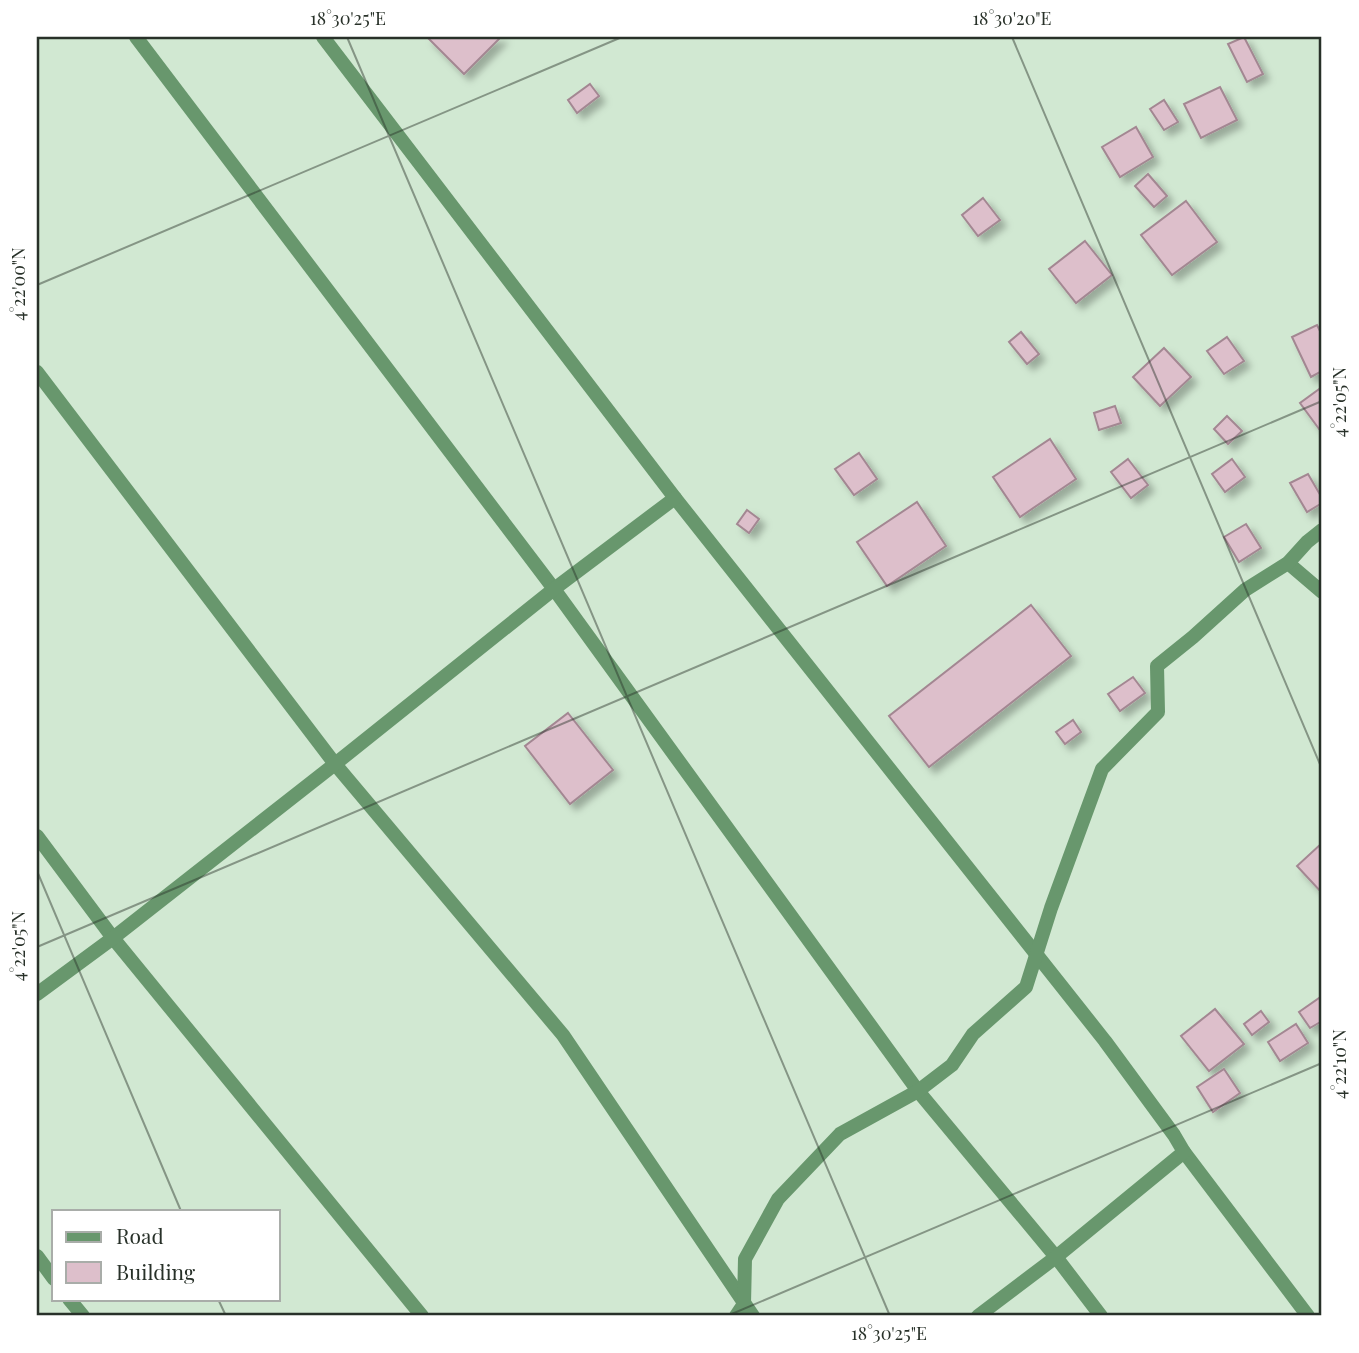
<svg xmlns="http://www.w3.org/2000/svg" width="1359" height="1353" font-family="'Playfair Display',serif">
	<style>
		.building { fill: #ddbfcb; stroke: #a38792; stroke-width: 2; filter: url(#shadow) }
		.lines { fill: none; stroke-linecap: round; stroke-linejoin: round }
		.minor { stroke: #68976d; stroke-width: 14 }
		.ticks { fill: none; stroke: #283129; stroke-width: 2; stroke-opacity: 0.45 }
		.neatline { fill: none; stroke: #283129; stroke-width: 2.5 }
		.ticks-label { font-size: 18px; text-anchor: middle; fill: #283129 }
	</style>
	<defs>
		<filter id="shadow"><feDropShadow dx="6" dy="6" stdDeviation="3.5" flood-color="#0004"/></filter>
	</defs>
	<rect width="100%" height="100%" fill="#d1e8d2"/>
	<g class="building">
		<polygon points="427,37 501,37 464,74"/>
		<polygon points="1244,37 1263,74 1247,82 1228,44"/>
		<polygon points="590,84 599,96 577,113 568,100"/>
		<polygon points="1220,87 1237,120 1201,138 1184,104"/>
		<polygon points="1164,100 1178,122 1164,130 1150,109"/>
		<polygon points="1136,127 1153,157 1120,177 1102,147"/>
		<polygon points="1148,174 1167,196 1154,207 1135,186"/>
		<polygon points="983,198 1000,220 978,236 962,215"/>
		<polygon points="1186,201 1217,242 1172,275 1141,235"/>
		<polygon points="1085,241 1112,275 1076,303 1049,269"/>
		<polygon points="1317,325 1322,335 1322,371 1311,377 1292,337"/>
		<polygon points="1021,332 1039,354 1027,364 1009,342"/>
		<polygon points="1227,337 1244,361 1224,374 1207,351"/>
		<polygon points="1164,348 1191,377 1160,406 1133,377"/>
		<polygon points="1322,387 1322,433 1300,403"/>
		<polygon points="1115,406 1121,423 1099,430 1094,413"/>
		<polygon points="1227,416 1242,431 1228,444 1214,429"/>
		<polygon points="1050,439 1076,479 1020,517 993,477"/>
		<polygon points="859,453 877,479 854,495 835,469"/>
		<polygon points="1128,459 1148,485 1131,498 1111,472"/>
		<polygon points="1232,459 1245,477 1225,492 1212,474"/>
		<polygon points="1308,474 1322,498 1322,503 1307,512 1290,483"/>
		<polygon points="917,502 946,546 887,586 857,542"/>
		<polygon points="747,510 759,519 749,533 737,524"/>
		<polygon points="1246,524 1261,548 1239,562 1224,537"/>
		<polygon points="1031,605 1071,656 929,767 889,716"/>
		<polygon points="1133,677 1145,693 1120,711 1108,694"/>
		<polygon points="568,713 613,770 570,804 525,746"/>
		<polygon points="1073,720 1081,732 1065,744 1056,732"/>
		<polygon points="1322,843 1322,893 1297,866"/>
		<polygon points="1322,996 1322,1021 1310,1028 1299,1012"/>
		<polygon points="1215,1009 1244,1044 1209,1071 1181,1036"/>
		<polygon points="1261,1011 1269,1022 1252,1035 1244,1024"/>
		<polygon points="1296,1024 1308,1043 1280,1061 1268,1042"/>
		<polygon points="1224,1069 1240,1093 1213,1112 1197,1087"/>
	</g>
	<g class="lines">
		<g class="minor">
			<polyline points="136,37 554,589 918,1091 1056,1257 1101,1316"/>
			<polyline points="323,37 675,498 1105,1041 1174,1135 1184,1152 1308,1316"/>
			<polyline points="37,372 335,764 563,1035 753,1316"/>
			<polyline points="1288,563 1322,592"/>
			<polyline points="37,836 113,938 422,1316"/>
			<polyline points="37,994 113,938 335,764 554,589 675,498"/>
			<polyline points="37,1256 54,1279"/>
			<polyline points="69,1299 83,1316"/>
			<polyline points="736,1316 744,1304 745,1259 778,1199 840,1134 918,1091 952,1065 973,1034 1026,987 1051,908 1102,769 1158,712 1157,666 1193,637 1245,590 1288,563 1307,542 1322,530"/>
			<polyline points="978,1316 1056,1257 1184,1152"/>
		</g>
	</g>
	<path class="ticks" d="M 347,37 L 890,1316M 1012,37 L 1322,769M 37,285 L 622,37M 37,871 L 181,1211M 37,947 L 1322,401M 218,1299 L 226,1316M 727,1316 L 1322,1063"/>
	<rect width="1359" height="1353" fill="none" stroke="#ffffff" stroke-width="77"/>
	<rect x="52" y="1210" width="228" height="91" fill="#ffffff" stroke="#a9ada9" stroke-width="2"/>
	<rect x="66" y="1232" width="35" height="10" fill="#68976d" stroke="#a9ada9" stroke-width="2"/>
	<text x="116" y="1244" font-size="21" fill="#283129">Road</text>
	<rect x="66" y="1262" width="35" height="21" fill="#ddbfcb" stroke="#a9ada9" stroke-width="2"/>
	<text x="116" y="1280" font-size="21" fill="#283129">Building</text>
	<rect x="38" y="38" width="1282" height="1276" class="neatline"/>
	<g class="ticks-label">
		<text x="348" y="25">18°30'25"E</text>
		<text x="1012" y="25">18°30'20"E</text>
		<text transform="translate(19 284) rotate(-90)" y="6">4°22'00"N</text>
		<text transform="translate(1340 402) rotate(-90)" y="6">4°22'05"N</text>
		<text transform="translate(19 946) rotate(-90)" y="6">4°22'05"N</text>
		<text transform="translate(1340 1064) rotate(-90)" y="6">4°22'10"N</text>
		<text x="889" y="1340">18°30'25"E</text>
	</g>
</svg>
